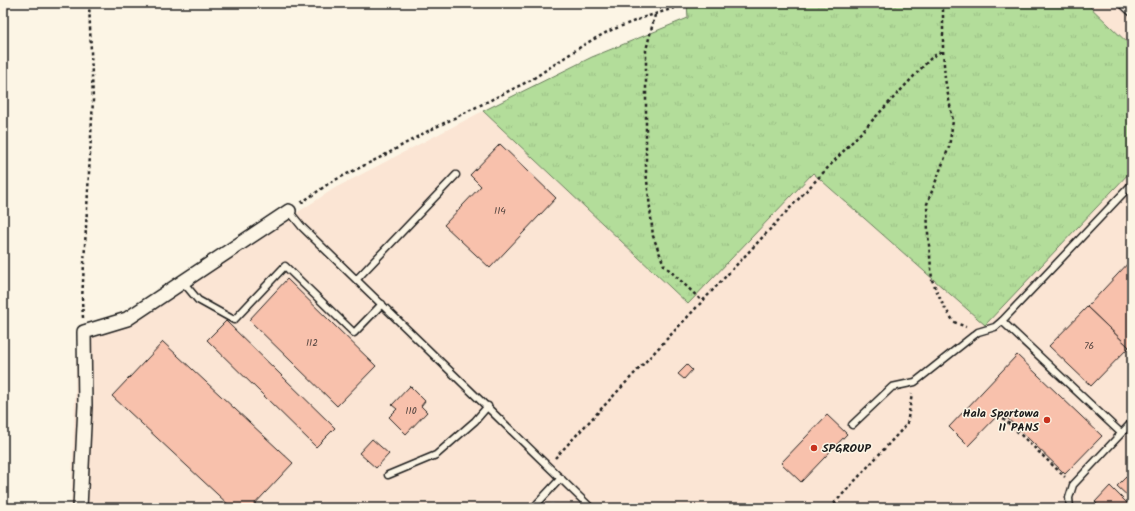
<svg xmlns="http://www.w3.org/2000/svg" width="1135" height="511" font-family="Kalam,sans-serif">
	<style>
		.built { fill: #fbe5d4 }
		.grass { fill: url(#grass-tufts); stroke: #687c5b }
		.building { fill: #f8c1ac; stroke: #1c1c1c }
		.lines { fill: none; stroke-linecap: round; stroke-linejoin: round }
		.service-casing { stroke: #1c1c1c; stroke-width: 9 }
		.minor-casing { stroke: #1c1c1c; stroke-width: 16 }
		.path { stroke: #1c1c1c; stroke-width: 2.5; stroke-dasharray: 3 3; stroke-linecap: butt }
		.service { stroke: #fcf5e5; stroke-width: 6 }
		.minor { stroke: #fcf5e5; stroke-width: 13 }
		.poi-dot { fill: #c8321e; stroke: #fcf5e5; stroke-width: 1.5 }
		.labels { text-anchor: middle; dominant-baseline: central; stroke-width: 3; stroke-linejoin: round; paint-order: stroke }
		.number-label { font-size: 10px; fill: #534540 }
		.poi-label { font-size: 12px; font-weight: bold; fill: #1c1c1c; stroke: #fcf5e5; text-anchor: end }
	</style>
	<defs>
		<pattern id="grass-tufts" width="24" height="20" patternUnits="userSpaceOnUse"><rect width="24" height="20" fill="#b3dd9a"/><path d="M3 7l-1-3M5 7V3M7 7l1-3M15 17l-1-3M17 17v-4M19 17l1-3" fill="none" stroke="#99bd84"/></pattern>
	</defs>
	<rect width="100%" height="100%" fill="#fcf5e5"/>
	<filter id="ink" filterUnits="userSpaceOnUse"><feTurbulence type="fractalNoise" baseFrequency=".025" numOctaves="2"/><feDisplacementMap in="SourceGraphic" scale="8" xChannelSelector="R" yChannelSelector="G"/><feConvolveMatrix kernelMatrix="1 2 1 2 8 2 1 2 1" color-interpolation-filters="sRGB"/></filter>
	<g filter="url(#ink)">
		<g class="built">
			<polygon points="1086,3 1132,3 1132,47"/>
			<polygon points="483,111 688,304 813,173 985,325 1132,170 1132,508 559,508 552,502 547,508 71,508 77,341 129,322 335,188"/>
		</g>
		<polygon class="grass" points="687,3 1086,3 1132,47 1132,170 985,325 813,173 688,304 483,111 592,57 688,18"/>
		<g class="building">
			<polygon points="500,144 556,198 490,268 444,225 481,186 470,175"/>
			<polygon points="1132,259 1132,344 1129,347 1087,307"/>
			<polygon points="287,279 376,366 337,406 249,320"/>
			<polygon points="1087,307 1129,347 1091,386 1049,346"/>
			<polygon points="226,321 335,428 316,447 207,340"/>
			<polygon points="163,342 293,463 251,508 232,508 112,396"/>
			<polygon points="1017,355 1102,436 1065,474 1001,412 968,446 949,427"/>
			<polygon points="687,365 692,370 684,379 678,374"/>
			<polygon points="410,386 425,401 421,406 427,412 406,434 389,417 397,409 392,405"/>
			<polygon points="827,415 847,434 801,482 781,463"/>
			<polygon points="372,439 389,454 376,468 359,453"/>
			<polygon points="1126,477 1132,483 1132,500 1117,486"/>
			<polygon points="1110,486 1132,508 1101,508 1095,502"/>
		</g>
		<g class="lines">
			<defs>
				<g id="service">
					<polyline points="1121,3 1132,13"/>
					<polyline points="289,211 302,227 591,508"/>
					<polyline points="357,279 456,175"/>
					<polyline points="183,282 198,300 234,320 285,266 354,333 382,304"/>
					<polyline points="852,425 892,387 915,382 978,332 995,327 1002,321"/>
					<polyline points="1121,433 1002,321 1132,184"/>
					<polyline points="388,475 436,455 475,421 488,406"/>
					<polyline points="533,508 561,478"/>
					<polyline points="1070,508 1069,498 1073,485 1132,422"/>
				</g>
				<polyline id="minor" points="80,508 85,405 84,332 127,319 289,211"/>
			</defs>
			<use href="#service" class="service-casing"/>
			<use href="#minor" class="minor-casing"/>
			<g class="path">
				<polyline points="943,3 943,50 945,79 953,121 949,147 927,204 928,233 932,280 943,305 954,322 966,327"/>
				<polyline points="655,15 646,50 646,171 653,236 664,265 702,301"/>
				<polyline points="301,203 331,182 383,156 426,132 531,80 585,44 609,31 645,17 691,3"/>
				<polyline points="83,318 82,300 93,100 89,3"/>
				<polyline points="999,414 1065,477"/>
				<polyline points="555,458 931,58 943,50"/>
				<polyline points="830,508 907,424 912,394"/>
			</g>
			<use href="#service" class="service"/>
			<use href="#minor" class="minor"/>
		</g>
	</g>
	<g class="poi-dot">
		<circle cx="1047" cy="420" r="4"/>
		<circle cx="814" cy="448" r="4"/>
	</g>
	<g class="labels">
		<g class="number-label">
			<text x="500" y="211">114</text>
			<text x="312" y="343">112</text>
			<text x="1089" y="346">76</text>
			<text x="411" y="411">110</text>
		</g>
		<g class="poi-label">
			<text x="1039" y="413">Hala Sportowa<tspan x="1039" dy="14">II PANS</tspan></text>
			<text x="822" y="448" text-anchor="start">SPGROUP</text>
		</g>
	</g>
	<rect width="1135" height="511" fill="none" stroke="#fcf5e5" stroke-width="16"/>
	<rect x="8" y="8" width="1119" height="495" fill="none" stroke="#1c1c1c" stroke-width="1.5" filter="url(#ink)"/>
</svg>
